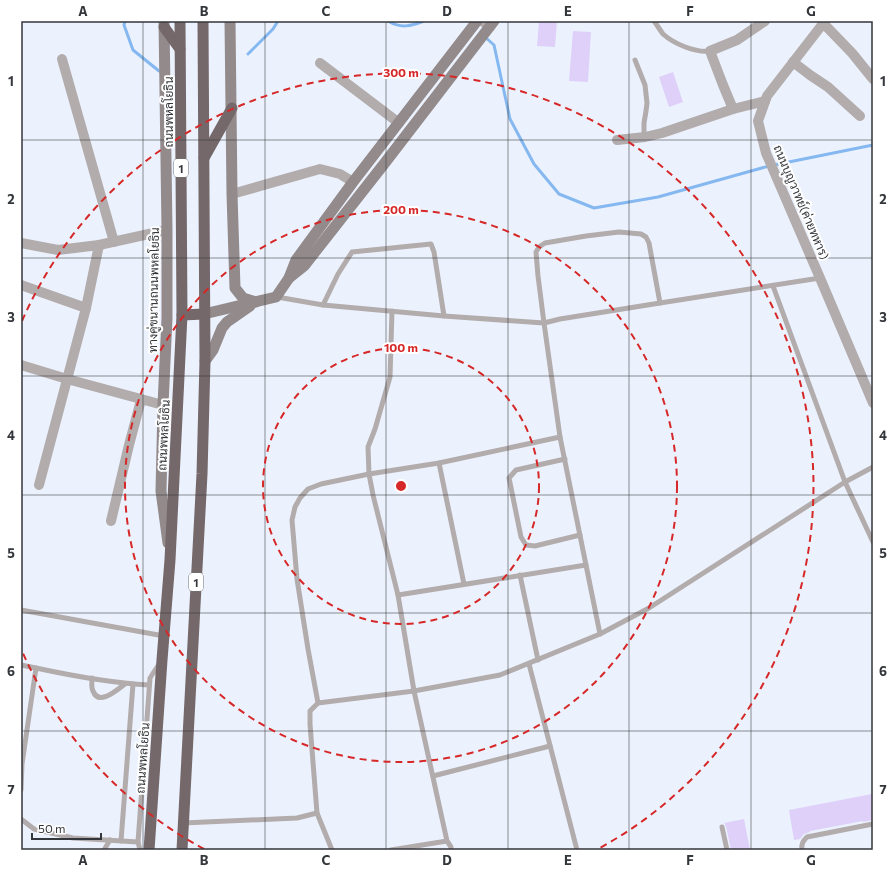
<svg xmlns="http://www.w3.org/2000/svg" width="894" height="871" font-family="Commissioner,Sarabun,sans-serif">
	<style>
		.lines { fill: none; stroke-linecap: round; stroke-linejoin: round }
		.stream { stroke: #85b8f0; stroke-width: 3 }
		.building { fill: #ded0f9 }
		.service { stroke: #b2acad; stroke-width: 5 }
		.minor { stroke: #b2acad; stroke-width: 10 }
		.tertiary { stroke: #b2acad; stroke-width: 11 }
		.secondary { stroke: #938a8c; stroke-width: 11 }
		.trunk { stroke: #74686a; stroke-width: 11 }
		.grid { fill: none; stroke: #33363a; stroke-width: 1; stroke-opacity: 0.55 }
		.ring { fill: none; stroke: #d62828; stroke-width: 2; stroke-dasharray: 7 5 }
		.labels { text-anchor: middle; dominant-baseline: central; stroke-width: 4; stroke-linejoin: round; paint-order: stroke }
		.shield { fill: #fff; stroke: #707275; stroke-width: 1 }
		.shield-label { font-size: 11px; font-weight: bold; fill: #33363a }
		.street-label { font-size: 12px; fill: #33363a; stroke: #fff }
		.centre { fill: #d62828; stroke: #fff; stroke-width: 2 }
		.ring-label { font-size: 12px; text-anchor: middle; font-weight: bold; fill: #d62828; stroke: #fff; stroke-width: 4; stroke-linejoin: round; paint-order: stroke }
		.neatline { fill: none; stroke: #33363a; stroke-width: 1.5 }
		.grid-label { font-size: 13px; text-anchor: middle; font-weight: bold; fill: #33363a }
	</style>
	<rect width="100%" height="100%" fill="#ecf2fd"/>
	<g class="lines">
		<g class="stream">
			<polyline points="125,21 124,25 133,50 159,71"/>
			<path d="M 388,21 C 401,29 411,26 424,21"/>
			<polyline points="485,37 494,45 510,119 534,164 559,194 594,208 658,197 769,166"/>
			<polyline points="248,54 273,29 278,21"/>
			<polyline points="774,165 873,145"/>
		</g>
	</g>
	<g class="building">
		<polygon points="539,21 557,21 555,47 537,46"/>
		<polygon points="573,31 591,32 588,82 569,81"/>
		<polygon points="673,72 683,102 669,107 659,77"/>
		<polygon points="872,794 873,820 863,822 863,821 810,831 810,832 804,834 800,839 794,840 789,810"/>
		<polygon points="744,819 750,850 731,850 726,826 724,823"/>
	</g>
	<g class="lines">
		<g class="service">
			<path d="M 654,21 C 657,25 660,30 663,34 C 674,44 696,53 710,51"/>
			<polyline points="635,60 645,85 647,103 646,111 644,123 644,137"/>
			<polyline points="773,286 845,482 873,542"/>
			<polyline points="277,297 323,305 444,316 544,323 560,319 660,303 820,278"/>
			<polyline points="323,305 338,274 352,252 431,244 434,252 444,316"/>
			<polyline points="392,311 390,377 375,429 368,447 369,474 373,495 398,595 414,691 447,841 451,847 451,850"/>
			<polyline points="565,459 516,470 509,478 521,537 526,545 535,546 580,535"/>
			<polyline points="439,463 464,584"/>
			<polyline points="520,575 538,660"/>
			<polyline points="398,595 586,565"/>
			<polyline points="21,610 164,636"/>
			<polyline points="600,634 560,437 544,323 538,276 536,252 539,247 545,243 586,236 619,232 641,234 646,237 649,243 660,303"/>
			<polyline points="529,664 577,850"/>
			<polyline points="21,665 36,668"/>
			<path d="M 92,678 C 92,682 91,687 93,691 C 99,707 118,689 125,684"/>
			<polyline points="318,703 308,649 297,579 292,520 295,507 300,498 308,489 321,484 369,474 439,463 560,437"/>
			<polyline points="433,776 550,746"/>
			<path d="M 21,790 L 22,764 L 36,668 C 73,676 111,683 149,685"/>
			<polyline points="21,819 34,829 73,838 138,842"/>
			<polyline points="183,823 297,818 317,813"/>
			<polyline points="722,827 727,850"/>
			<polyline points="121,841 133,684"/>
			<polyline points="104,850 110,840"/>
			<polyline points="140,850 138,842 150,678 159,664"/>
			<polyline points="332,850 317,813 310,724 310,711 318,703 414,691 500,675 600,634 649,608 845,482 873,467"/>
			<polyline points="391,850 447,841"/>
			<path d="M 802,850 C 801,844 803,841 807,837 L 873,824"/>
		</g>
		<g class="minor">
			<polyline points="825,21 767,96 758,121 766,153 820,278 873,403"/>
			<polyline points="823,23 852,53 873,79"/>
			<polyline points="62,59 114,242"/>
			<polyline points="793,62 810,75 828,87 860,116"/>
			<polyline points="320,63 399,123"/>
			<polyline points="733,109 723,85 710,51 737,40 765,21"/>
			<polyline points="617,140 645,137 662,133 733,109 765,101"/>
			<polyline points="232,194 320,169 340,174 353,182"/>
			<polyline points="21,243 58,250 99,245 167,230"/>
			<polyline points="21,285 86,308"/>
			<polyline points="21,365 67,379 163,405"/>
			<polyline points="39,485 86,308 99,245"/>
			<polyline points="111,521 129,445 141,400"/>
		</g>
		<polyline class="tertiary" points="483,21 490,26"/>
		<g class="secondary">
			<polyline points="164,21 167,230 167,318 163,405 161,491 168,543"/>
			<polyline points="230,21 232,194 235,288 243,298 256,302"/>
			<polyline points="289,278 296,260 353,182 477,21"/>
			<polyline points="204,314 276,297 289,278 304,266 384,164 494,21"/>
			<polyline points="205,361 213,350 222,328 227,322 250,306"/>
		</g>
		<g class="trunk">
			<polyline points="164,27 180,49"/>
			<polyline points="204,158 232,108"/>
			<polyline points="182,315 204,314"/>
			<polyline points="149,850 162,660 170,560 182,315 180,21"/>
			<polyline points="182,850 202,474 205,361 203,21"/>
		</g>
	</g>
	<path class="grid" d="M 143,21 L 143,850M 265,21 L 265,850M 386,21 L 386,850M 508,21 L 508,850M 629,21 L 629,850M 751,21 L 751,850M 21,140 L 873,140M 21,258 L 873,258M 21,376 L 873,376M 21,495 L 873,495M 21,613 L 873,613M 21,731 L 873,731"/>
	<g class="ring">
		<circle cx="401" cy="486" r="138"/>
		<circle cx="401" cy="486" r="276"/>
		<path d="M204 849A413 413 0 0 1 22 651M22 321A413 413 0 1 1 598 849"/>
	</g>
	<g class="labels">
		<g class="shield">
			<rect x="174" y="159" width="14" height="18" rx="3"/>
			<rect x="189" y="573" width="14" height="18" rx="3"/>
		</g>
		<g class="shield-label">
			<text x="181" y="168">1</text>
			<text x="196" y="582">1</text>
		</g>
		<g class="street-label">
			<text transform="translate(168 112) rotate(-90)">ถนนพหลโยธิน</text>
			<text transform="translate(802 202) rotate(67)">ถนนบุญวาทย์(ค่ายทหาร)</text>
			<text transform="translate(153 290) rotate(-89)">ทางคู่ขนานถนนพหลโยธิน</text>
			<text transform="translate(163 435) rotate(-87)">ถนนพหลโยธิน</text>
			<text transform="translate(142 758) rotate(-86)">ถนนพหลโยธิน</text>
		</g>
	</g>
	<circle cx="401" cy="486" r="6" class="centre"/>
	<g class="ring-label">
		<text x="401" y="77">300 m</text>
		<text x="401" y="214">200 m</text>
		<text x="401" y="352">100 m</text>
	</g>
	<rect width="894" height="871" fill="none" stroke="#ffffff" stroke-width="44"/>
	<path d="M32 833v6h69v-6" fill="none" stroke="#33363a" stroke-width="2"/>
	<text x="38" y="833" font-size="12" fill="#33363a" stroke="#ffffff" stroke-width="3" paint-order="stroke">50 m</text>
	<rect x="22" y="22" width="850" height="827" class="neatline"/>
	<g class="grid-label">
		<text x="83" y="16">A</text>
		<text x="204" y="16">B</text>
		<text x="326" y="16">C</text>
		<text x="447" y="16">D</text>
		<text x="568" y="16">E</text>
		<text x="690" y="16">F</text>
		<text x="811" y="16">G</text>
		<text x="11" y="86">1</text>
		<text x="883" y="86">1</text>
		<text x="11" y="204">2</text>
		<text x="883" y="204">2</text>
		<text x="11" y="322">3</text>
		<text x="883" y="322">3</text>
		<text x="11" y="440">4</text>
		<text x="883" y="440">4</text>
		<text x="11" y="558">5</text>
		<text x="883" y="558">5</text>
		<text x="11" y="676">6</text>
		<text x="883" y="676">6</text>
		<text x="11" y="794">7</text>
		<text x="883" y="794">7</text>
		<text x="83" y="865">A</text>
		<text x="204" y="865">B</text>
		<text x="326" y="865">C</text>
		<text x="447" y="865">D</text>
		<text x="568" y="865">E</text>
		<text x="690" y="865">F</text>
		<text x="811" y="865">G</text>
	</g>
</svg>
